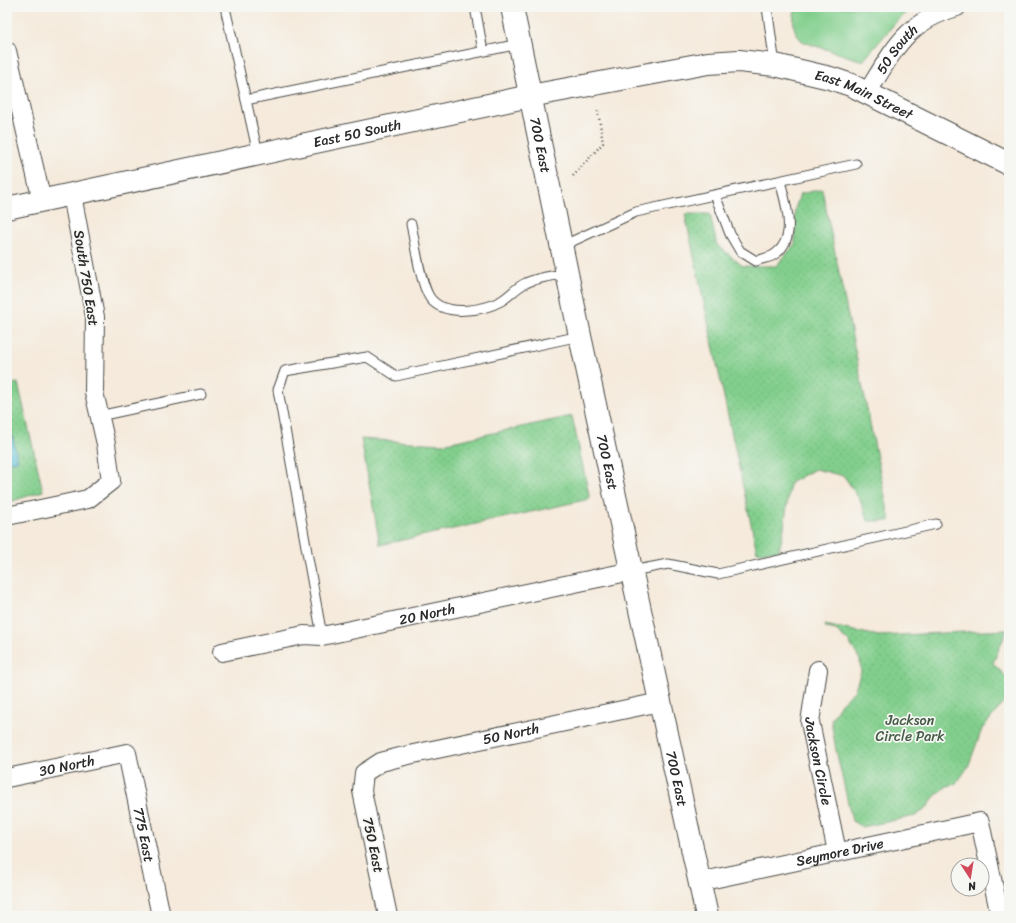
<svg xmlns="http://www.w3.org/2000/svg" width="1016" height="923" font-family="Sriracha,sans-serif">
	<style>
		.grass { fill: #82cf8d; stroke: #567d5c }
		.park { fill: url(#park-dots); stroke: #567d5c }
		.water { fill: url(#water-ripples); stroke: #427480 }
		.lines { fill: none; stroke-linecap: round; stroke-linejoin: round }
		.service-casing { stroke: #494845; stroke-width: 11 }
		.minor-casing { stroke: #494845; stroke-width: 20 }
		.tertiary-casing { stroke: #494845; stroke-width: 24 }
		.secondary-casing { stroke: #494845; stroke-width: 24 }
		.path { stroke: #494845; stroke-width: 2.5; stroke-dasharray: 1 3; stroke-linecap: butt }
		.service { stroke: #fff; stroke-width: 9 }
		.minor { stroke: #fff; stroke-width: 18 }
		.tertiary { stroke: #fff; stroke-width: 22 }
		.secondary { stroke: #fff; stroke-width: 22 }
		.labels { text-anchor: middle; dominant-baseline: central; stroke-width: 3.5; stroke-linejoin: round; paint-order: stroke }
		.street-label { font-size: 14px; fill: #2b2b2b; stroke: #f6f6f2 }
		.park-label { font-size: 14px; fill: #455c48; stroke: #f6f6f2 }
	</style>
	<defs>
		<pattern id="park-dots" width="8" height="8" patternUnits="userSpaceOnUse"><rect width="8" height="8" fill="#82cf8d"/><path d="M2 2h.1M6 6h.1" fill="none" stroke="#70b27a" stroke-width="1.8" stroke-linecap="round"/></pattern>
		<pattern id="water-ripples" width="26" height="14" patternUnits="userSpaceOnUse"><rect width="26" height="14" fill="#58bdd5"/><path d="M2 4q2-2 4 0t4 0M15 11q2-2 4 0t4 0" fill="none" stroke="#499aad"/></pattern>
	</defs>
	<rect width="100%" height="100%" fill="#f6f6f2"/>
	<filter id="ink" filterUnits="userSpaceOnUse"><feTurbulence type="fractalNoise" baseFrequency=".025" numOctaves="2"/><feDisplacementMap in="SourceGraphic" scale="8" xChannelSelector="R" yChannelSelector="G"/><feConvolveMatrix kernelMatrix="1 2 1 2 8 2 1 2 1" color-interpolation-filters="sRGB"/></filter>
	<filter id="wash" filterUnits="userSpaceOnUse"><feTurbulence type="fractalNoise" baseFrequency=".012" numOctaves="4" result="noise"/><feDisplacementMap in="SourceGraphic" scale="16" xChannelSelector="R" yChannelSelector="G"/><feGaussianBlur stdDeviation="0.9" result="paint"/><feColorMatrix in="noise" values="0 0 0 0 0 0 0 0 0 0 0 0 0 0 0 0 0 1.4 0 .05"/><feComposite in="paint" operator="in"/></filter>
	<g filter="url(#wash)">
		<rect width="100%" height="100%" fill="#f5eadb"/>
		<path class="grass" d="M 796,7 L 914,7 L 896,22 L 863,61 L 803,42 C 792,31 792,21 796,7 Z"/>
		<g class="park">
			<polygon points="822,189 890,521 868,521 860,500 844,476 815,469 790,483 784,528 779,551 757,552 685,214 710,214 717,245 743,266 776,266 795,244 795,209 800,194"/>
			<polygon points="18,383 43,491 7,503 7,385"/>
			<polygon points="572,416 590,499 380,545 361,439 442,444"/>
			<polygon points="825,625 879,636 1007,630 993,663 1009,680 1009,696 982,729 968,767 956,784 947,786 934,797 926,809 915,816 862,827 852,821 836,750 831,720 841,703 854,691 861,672 860,660 849,642 836,630 826,628"/>
		</g>
		<polygon class="water" points="11,430 18,461 7,463 7,431"/>
	</g>
	<g filter="url(#ink)">
		<g class="lines">
			<defs>
				<g id="service">
					<polyline points="475,7 483,51"/>
					<polyline points="767,7 775,65"/>
					<polyline points="226,12 246,100"/>
					<polyline points="258,154 246,100 519,44"/>
					<path d="M 715,195 L 730,234 L 740,251 L 756,261 C 761,259 767,258 772,256 C 799,241 786,204 780,181"/>
					<path d="M 411,224 C 415,243 420,283 430,298 C 444,317 483,311 501,301 C 510,296 516,287 526,283 C 538,277 554,276 567,273"/>
					<polyline points="562,246 636,212 856,164"/>
					<polyline points="99,416 201,394"/>
					<polyline points="632,571 668,564 718,574 936,524"/>
					<polyline points="322,636 278,390 285,371 367,357 396,376 580,336"/>
				</g>
				<g id="minor">
					<polyline points="7,51 42,201"/>
					<path id="s1" d="M 867,93 C 894,50 905,22 957,7"/>
					<polyline points="7,516 88,499 111,481 106,444 94,392 95,317 72,195"/>
					<path id="s2" d="M 222,652 L 304,635 L 322,636 L 632,571"/>
					<path id="s3" d="M 818,670 L 810,722 L 837,852"/>
					<path id="s4" d="M 7,778 L 127,753 L 161,916"/>
					<path id="s5" d="M 699,882 L 980,822 L 1000,916"/>
					<path id="s6" d="M 388,916 L 362,791 L 364,773 L 381,762 L 404,756 L 660,702"/>
				</g>
				<g id="tertiary">
					<path id="s7" d="M 512,7 L 580,336 L 707,916"/>
				</g>
				<g id="secondary">
					<path id="s8" d="M 7,208 L 530,96 L 708,63 L 739,61 L 775,65 L 830,78 L 851,85 L 1009,164"/>
				</g>
			</defs>
			<use href="#service" class="service-casing"/>
			<use href="#minor" class="minor-casing"/>
			<use href="#tertiary" class="tertiary-casing"/>
			<use href="#secondary" class="secondary-casing"/>
			<polyline class="path" points="573,176 603,143 598,111"/>
			<use href="#service" class="service"/>
			<use href="#minor" class="minor"/>
			<use href="#tertiary" class="tertiary"/>
			<use href="#secondary" class="secondary"/>
		</g>
	</g>
	<g class="labels">
		<g class="street-label">
			<text stroke="none"><textPath href="#s1" startOffset="53">50 South</textPath></text>
			<text stroke="none"><textPath href="#s8" startOffset="877">East Main Street</textPath></text>
			<text stroke="none"><textPath href="#s8" startOffset="358">East 50 South</textPath></text>
			<text stroke="none"><textPath href="#s7" startOffset="141">700 East</textPath></text>
			<text transform="translate(86 278) rotate(81)">South 750 East</text>
			<text stroke="none"><textPath href="#s7" startOffset="465">700 East</textPath></text>
			<text stroke="none"><textPath href="#s2" startOffset="209">20 North</textPath></text>
			<text stroke="none"><textPath href="#s6" startOffset="299">50 North</textPath></text>
			<text stroke="none"><textPath href="#s3" startOffset="93">Jackson Circle</textPath></text>
			<text stroke="none"><textPath href="#s4" startOffset="61">30 North</textPath></text>
			<text stroke="none"><textPath href="#s7" startOffset="789">700 East</textPath></text>
			<text stroke="none"><textPath href="#s4" startOffset="206">775 East</textPath></text>
			<text transform="translate(373 845) rotate(78)">750 East</text>
			<text stroke="none"><textPath href="#s5" startOffset="144">Seymore Drive</textPath></text>
		</g>
		<g class="park-label">
			<text x="910" y="720">Jackson<tspan x="910" dy="16">Circle Park</tspan></text>
		</g>
	</g>
	<rect width="1016" height="923" fill="none" stroke="#f6f6f2" stroke-width="24"/>
	<g transform="translate(970 877) rotate(168)"><circle r="19" fill="#f6f6f2" stroke="#a5a5a2"/>
	<path d="M0-3L7 15L0 10L-7 15Z" fill="#d1495b"/>
	<text y="-6" font-size="11" font-weight="bold" text-anchor="middle" fill="#2b2b2b">N</text>
	</g>
</svg>
